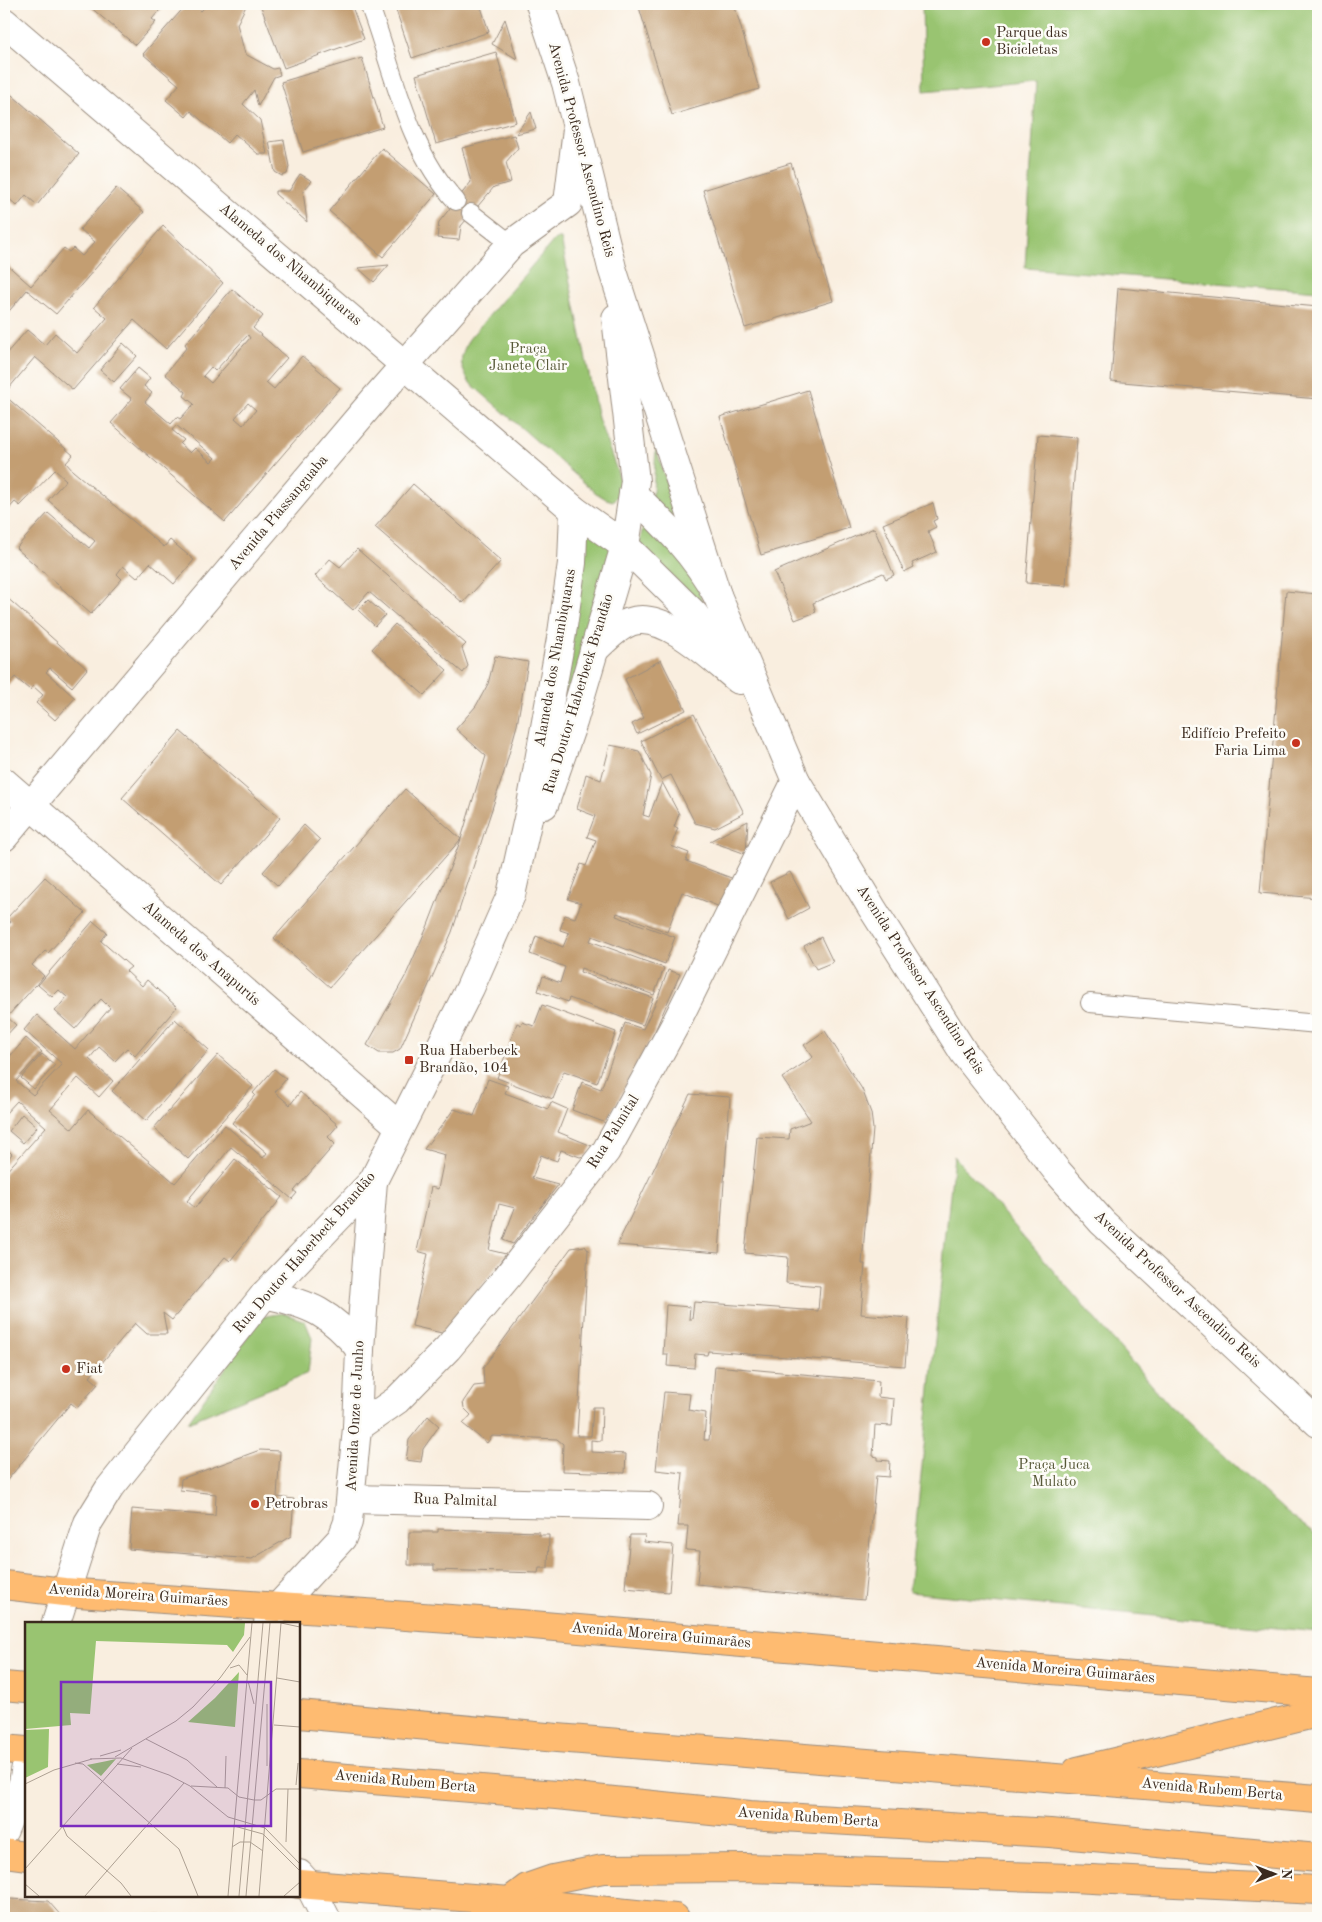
<svg xmlns="http://www.w3.org/2000/svg" width="1322" height="1922" font-family="'Old Standard TT',serif">
	<style>
		.green { fill: #99c471; stroke: #6a7748 }
		.building { fill: #c39e72; fill-rule: evenodd }
		.lines { fill: none; stroke-linecap: round; stroke-linejoin: round }
		.service-casing { stroke: #9a8c7e; stroke-width: 20 }
		.minor-casing { stroke: #9a8c7e; stroke-width: 30 }
		.tertiary-casing { stroke: #9a8c7e; stroke-width: 30 }
		.trunk-casing { stroke: #9a8c7e; stroke-width: 30 }
		.service { stroke: #fff; stroke-width: 18 }
		.minor { stroke: #fff; stroke-width: 28 }
		.tertiary { stroke: #fff; stroke-width: 28 }
		.trunk { stroke: #febb71; stroke-width: 28 }
		.poi-dot { fill: #c8321e; stroke: #fdfcf7; stroke-width: 2 }
		.labels { text-anchor: middle; dominant-baseline: central; stroke-width: 5; stroke-linejoin: round; paint-order: stroke }
		.poi-label { font-size: 15px; fill: #3b2a1e; stroke: #fdfcf7; text-anchor: start }
		.street-label { font-size: 15px; fill: #3b2a1e; stroke: #fdfcf7 }
		.park-label { font-size: 15px; fill: #575837; stroke: #fdfcf7 }
		.inset-road { fill: none; stroke: #ada092; stroke-width: 1 }
		.view { fill: #7b2cbf; fill-opacity: 0.15; stroke: #7b2cbf; stroke-width: 2.5 }
		.inset-edge { fill: none; stroke: #3b2a1e; stroke-width: 2.5 }
	</style>
	<rect width="100%" height="100%" fill="#fdfcf7"/>
	<filter id="ink" filterUnits="userSpaceOnUse"><feTurbulence type="fractalNoise" baseFrequency=".02" numOctaves="2"/><feDisplacementMap in="SourceGraphic" scale="10" xChannelSelector="R" yChannelSelector="G"/><feConvolveMatrix kernelMatrix="1 2 1 2 8 2 1 2 1" color-interpolation-filters="sRGB"/></filter>
	<filter id="wash" filterUnits="userSpaceOnUse"><feTurbulence type="fractalNoise" baseFrequency=".0096" numOctaves="4" result="noise"/><feDisplacementMap in="SourceGraphic" scale="20" xChannelSelector="R" yChannelSelector="G"/><feGaussianBlur stdDeviation="1.12" result="paint"/><feColorMatrix in="noise" values="0 0 0 0 0 0 0 0 0 0 0 0 0 0 0 0 0 1.4 0 .05"/><feComposite in="paint" operator="in"/></filter>
	<g filter="url(#wash)">
		<rect width="100%" height="100%" fill="#f9eedf"/>
		<g class="green">
			<polygon points="922,4 1318,4 1318,291 1025,268 1036,81 924,91"/>
			<path d="M 555,239 L 561,239 L 598,418 L 621,482 L 622,492 L 613,501 L 606,499 L 596,493 L 469,382 C 459,363 459,359 469,339 Z"/>
			<polygon points="656,448 704,608 639,543 653,491"/>
			<polygon points="578,519 620,548 547,789"/>
			<polygon points="954,1156 1170,1406 1286,1512 1318,1536 1318,1632 909,1592"/>
			<polygon points="283,1313 305,1321 312,1338 308,1373 188,1422 261,1317"/>
		</g>
		<g id="blocks">
			<g class="building">
				<polygon points="91,4 165,4 152,19 156,22 135,45 89,6"/>
				<polygon points="187,4 194,4 201,11 208,4 247,4 237,24 245,54 273,69 278,68 280,75 274,77 258,106 254,90 243,104 260,120 267,154 258,154 235,134 227,143 191,111 186,117 166,100 179,85 143,54"/>
				<polygon points="260,4 351,4 364,39 284,68"/>
				<polygon points="394,4 480,4 489,32 412,58"/>
				<polygon points="638,4 734,4 759,89 672,115"/>
				<polygon points="505,19 511,38 517,59 492,44"/>
				<polygon points="496,52 516,122 436,144 416,75"/>
				<polygon points="362,58 383,127 303,152 281,82"/>
				<polygon points="4,88 79,154 37,205 26,195 17,206 4,194"/>
				<polygon points="531,112 536,129 516,134"/>
				<polygon points="514,135 518,148 506,162 511,182 494,187 461,226 459,240 437,238 439,222 471,182 462,148"/>
				<polygon points="284,140 289,167 287,174 282,176 275,172 269,142"/>
				<polygon points="382,148 436,194 383,257 329,211"/>
				<polygon points="791,163 833,301 745,328 703,190"/>
				<polygon points="300,174 312,181 303,191 307,222 275,194 275,191 289,191"/>
				<polygon points="116,188 144,212 56,314 27,290 4,317 4,262 31,286 64,248 69,252 73,248 82,256 95,242 80,229"/>
				<polygon points="163,226 223,283 166,349 134,320 73,390 35,357 4,394 4,356 27,330 45,345 55,333 77,353 107,318 94,307"/>
				<polygon points="389,265 374,282 358,268"/>
				<polygon points="1118,288 1318,307 1318,399 1111,381"/>
				<path d="M 232,289 L 263,316 L 253,328 L 287,358 L 266,382 L 274,389 L 302,356 L 340,388 L 225,522 L 111,423 L 132,399 L 120,389 L 138,368 L 150,378 L 144,386 L 152,393 L 145,402 L 171,424 L 177,417 L 180,419 L 194,404 L 184,396 L 186,392 L 165,374 L 187,347 L 185,344 ZM 248,335 L 250,338 L 211,383 L 203,376 L 211,367 L 215,371 ZM 248,403 L 256,410 L 243,425 L 235,418 ZM 176,425 L 215,458 L 211,462 L 195,448 L 190,453 L 180,444 L 184,440 L 172,430 Z"/>
				<polygon points="123,343 137,356 114,382 100,370"/>
				<polygon points="808,390 849,528 761,555 720,417"/>
				<polygon points="4,395 73,455 66,463 73,471 164,547 170,540 194,560 174,584 150,563 137,578 123,566 117,574 122,579 91,614 16,548 48,513 89,548 95,541 48,500 66,480 55,470 20,506 15,502 4,514"/>
				<polygon points="1038,435 1077,438 1066,586 1026,583"/>
				<polygon points="413,484 501,561 463,603 375,527"/>
				<polygon points="933,503 937,519 933,521 936,527 928,531 937,552 912,563 914,567 904,572 883,524"/>
				<polygon points="874,528 894,575 886,579 883,573 813,603 816,612 795,620 774,572"/>
				<polygon points="357,549 466,644 462,648 468,666 463,673 369,592 353,610 315,576 330,559 340,567"/>
				<polygon points="1286,591 1318,594 1318,898 1260,893"/>
				<polygon points="4,595 87,669 72,687 50,668 46,672 75,698 55,720 36,703 43,695 33,686 30,690 15,677 4,690"/>
				<polygon points="368,600 385,615 375,626 358,610"/>
				<polygon points="395,624 447,670 424,695 372,649"/>
				<polygon points="495,656 528,662 517,725 504,772 452,932 427,989 400,1049 393,1053 379,1053 367,1045 406,975 428,925 461,839 486,756 456,729 476,706 488,684"/>
				<polygon points="661,660 686,710 637,734 632,724 644,718 625,679"/>
				<polygon points="694,714 744,813 715,828 695,823 671,775 661,780 641,741"/>
				<polygon points="180,731 280,818 221,885 122,798"/>
				<polygon points="610,745 639,751 651,775 643,815 649,817 662,782 679,814 674,827 678,828 671,846 689,853 686,861 734,879 720,907 682,892 667,932 617,913 616,916 675,937 665,964 592,936 590,941 664,968 654,995 581,968 580,972 653,998 643,1025 569,998 568,1002 538,991 543,976 560,983 565,967 530,954 536,936 563,947 569,933 560,930 565,915 575,918 581,903 568,899 581,864 586,866 596,840 587,837 595,816 577,809 586,774 601,780"/>
				<polygon points="405,789 461,839 330,987 274,938"/>
				<polygon points="748,821 746,854 710,841"/>
				<polygon points="304,825 320,840 278,886 263,872"/>
				<polygon points="790,872 809,908 789,919 770,882"/>
				<polygon points="45,877 85,913 48,953 45,951 32,965 44,976 7,1017 16,1025 4,1038 4,930 11,922 7,918"/>
				<polygon points="93,921 107,933 101,941 131,967 126,971 142,986 147,980 177,1007 135,1056 127,1048 115,1061 99,1047 89,1059 113,1081 99,1097 78,1078 50,1110 56,1115 72,1129 88,1110 175,1183 225,1125 263,1158 267,1153 232,1123 255,1095 253,1093 274,1069 286,1079 275,1092 290,1105 300,1092 338,1125 328,1137 335,1144 294,1191 297,1193 292,1199 231,1147 187,1201 195,1208 235,1159 282,1197 230,1261 225,1257 172,1320 163,1313 167,1334 147,1334 135,1323 90,1377 98,1384 77,1408 71,1403 4,1484 4,1174 46,1127 17,1101 5,1114 4,1113 4,1063 26,1038 42,1052 16,1081 33,1095 62,1064 24,1030 37,1015 75,1049 110,1008 101,999 75,1029 55,1011 67,997 59,990 52,997 38,985"/>
				<polygon points="821,937 833,962 816,969 804,946"/>
				<polygon points="668,970 680,974 654,1033 606,1123 572,1110 582,1082 601,1089 625,1023 643,1029 657,1000"/>
				<polygon points="542,1005 616,1032 597,1083 564,1071 553,1099 497,1078 517,1023 521,1025 522,1022 534,1026"/>
				<polygon points="175,1019 209,1050 146,1121 112,1091"/>
				<polygon points="825,1031 862,1089 871,1113 873,1129 862,1264 865,1264 861,1314 909,1318 905,1366 708,1351 707,1355 695,1354 694,1368 667,1366 668,1354 663,1354 666,1305 690,1307 689,1319 692,1319 694,1302 818,1311 820,1286 786,1283 788,1257 745,1253 757,1137 789,1139 790,1129 811,1121 782,1078 813,1057 804,1045"/>
				<polygon points="42,1054 55,1065 34,1089 21,1078"/>
				<polygon points="218,1055 253,1086 188,1159 154,1128"/>
				<polygon points="488,1079 508,1086 505,1093 548,1109 551,1102 567,1109 558,1132 592,1146 587,1155 580,1157 561,1150 557,1161 541,1155 532,1178 558,1185 513,1244 503,1240 515,1208 499,1204 489,1250 506,1254 446,1334 412,1326 428,1254 417,1251 431,1187 438,1189 445,1155 424,1149 454,1109 474,1116"/>
				<polygon points="690,1094 730,1097 719,1253 617,1245"/>
				<polygon points="22,1114 37,1127 23,1143 9,1131"/>
				<polygon points="4,1146 12,1154 4,1164"/>
				<polygon points="585,1246 588,1250 577,1436 591,1436 593,1407 602,1407 601,1441 591,1440 591,1452 626,1454 625,1473 562,1471 563,1444 557,1439 492,1436 487,1443 463,1424 471,1415 464,1408 463,1402 474,1386 484,1385 483,1368 571,1248"/>
				<polygon points="715,1366 879,1381 878,1397 894,1399 892,1426 875,1425 873,1456 878,1457 878,1460 890,1461 889,1477 876,1476 864,1600 697,1584 700,1551 686,1550 688,1526 678,1526 683,1473 656,1470 664,1392 690,1394 688,1410 706,1413 704,1440 709,1440"/>
				<polygon points="428,1416 439,1426 423,1449 421,1462 406,1460 409,1440"/>
				<polygon points="260,1450 280,1451 277,1497 294,1499 291,1536 252,1559 129,1549 132,1509 215,1516 216,1494 180,1490 181,1479"/>
				<polygon points="438,1529 539,1532 539,1535 549,1535 548,1568 539,1568 538,1573 434,1570 434,1565 408,1565 409,1532 438,1532"/>
				<polygon points="630,1535 645,1535 644,1542 673,1545 669,1592 625,1588"/>
				<polygon points="10,1899 48,1901 63,1918 4,1918 4,1905"/>
				<polygon points="139,1914 171,1916 171,1918 139,1918"/>
			</g>
		</g>
	</g>
	<g filter="url(#ink)">
		<use href="#blocks" fill-opacity="0" stroke="#9a8c7e" stroke-width="1"/>
		<g class="lines">
			<defs>
				<g id="service">
					<path d="M 369,4 C 394,70 406,147 456,201"/>
					<polyline points="471,213 511,244"/>
					<polyline points="1090,1003 1318,1024"/>
				</g>
				<g id="minor">
					<path d="M 633,494 C 665,525 696,555 717,595 L 796,781 L 872,908 L 964,1053 L 1057,1171 L 1102,1222 L 1318,1423"/>
					<polyline points="625,546 694,614 732,669"/>
					<polyline points="4,782 399,1126"/>
					<polyline points="4,837 374,400 511,244 568,203 577,129"/>
					<polyline points="357,1428 397,1400 448,1348 508,1276 606,1151 675,1025 796,781"/>
					<polyline points="352,1499 648,1506"/>
				</g>
				<g id="tertiary">
					<polyline points="540,4 566,83 612,268 717,595"/>
					<polyline points="4,22 574,510 625,546"/>
					<path d="M 594,650 C 605,640 616,627 630,622 C 664,609 715,661 739,680"/>
					<polyline points="544,805 573,722 625,546 635,481 616,318"/>
					<path d="M 265,1294 C 310,1304 331,1313 360,1349"/>
					<polyline points="56,1623 88,1523 109,1489 265,1294 373,1181 470,988 511,895 531,805 562,633 572,563 574,510"/>
					<polyline points="268,1623 279,1606 342,1538 348,1522 357,1428 360,1349 373,1181"/>
					<polyline points="4,1830 23,1783 26,1766"/>
					<polyline points="299,1874 309,1885 326,1918"/>
				</g>
				<g id="trunk">
					<polyline points="4,1585 64,1592 521,1624 1318,1693"/>
					<polyline points="4,1686 26,1688"/>
					<polyline points="299,1714 557,1738 1318,1799"/>
					<polyline points="4,1749 26,1751"/>
					<polyline points="1077,1771 1318,1713"/>
					<polyline points="299,1774 556,1795 750,1815 1050,1833 1318,1858"/>
					<polyline points="4,1853 26,1856"/>
					<polyline points="299,1884 510,1901 675,1918"/>
					<polyline points="510,1901 527,1888 553,1879 603,1869 746,1868 1071,1878 1318,1890"/>
				</g>
			</defs>
			<use href="#service" class="service-casing"/>
			<use href="#minor" class="minor-casing"/>
			<use href="#tertiary" class="tertiary-casing"/>
			<use href="#trunk" class="trunk-casing"/>
			<use href="#service" class="service"/>
			<use href="#minor" class="minor"/>
			<use href="#tertiary" class="tertiary"/>
			<use href="#trunk" class="trunk"/>
		</g>
	</g>
	<g class="poi-dot">
		<circle cx="986" cy="42" r="5"/>
		<circle cx="1296" cy="743" r="5"/>
		<rect x="404" y="1055" width="10" height="10" rx="2.5"/>
		<circle cx="66" cy="1369" r="5"/>
		<circle cx="255" cy="1504" r="5"/>
	</g>
	<g class="labels">
		<g class="poi-label">
			<text x="996" y="33">Parque das<tspan x="996" dy="17">Bicicletas</tspan></text>
			<text x="1286" y="734" text-anchor="end">Edifício Prefeito<tspan x="1286" dy="17">Faria Lima</tspan></text>
			<text x="419" y="1051">Rua Haberbeck<tspan x="419" dy="17">Brandão, 104</tspan></text>
			<text x="76" y="1369">Fiat</text>
			<text x="265" y="1504">Petrobras</text>
		</g>
		<g class="street-label">
			<text transform="translate(581 150) rotate(75)">Avenida Professor Ascendino Reis</text>
			<text transform="translate(290 265) rotate(40)">Alameda dos Nhambiquaras</text>
			<text transform="translate(279 513) rotate(-50)">Avenida Piassanguaba</text>
			<text transform="translate(556 658) rotate(-80)">Alameda dos Nhambiquaras</text>
			<text transform="translate(579 694) rotate(-73)">Rua Doutor Haberbeck Brandão</text>
			<text transform="translate(201 954) rotate(41)">Alameda dos Anapurús</text>
			<text transform="translate(920 980) rotate(57)">Avenida Professor Ascendino Reis</text>
			<text transform="translate(614 1132) rotate(-58)">Rua Palmital</text>
			<text transform="translate(305 1253) rotate(-49)">Rua Doutor Haberbeck Brandão</text>
			<text transform="translate(1177 1290) rotate(43)">Avenida Professor Ascendino Reis</text>
			<text transform="translate(356 1416) rotate(-87)">Avenida Onze de Junho</text>
			<text transform="translate(455 1501) rotate(2)">Rua Palmital</text>
			<text transform="translate(138 1596) rotate(4)">Avenida Moreira Guimarães</text>
			<text transform="translate(661 1636) rotate(5)">Avenida Moreira Guimarães</text>
			<text transform="translate(1065 1671) rotate(5)">Avenida Moreira Guimarães</text>
			<text transform="translate(405 1782) rotate(5)">Avenida Rubem Berta</text>
			<text transform="translate(1212 1790) rotate(5)">Avenida Rubem Berta</text>
			<text transform="translate(808 1818) rotate(4)">Avenida Rubem Berta</text>
		</g>
		<g class="park-label">
			<text x="528" y="349">Praça<tspan x="528" dy="17">Janete Clair</tspan></text>
			<text x="1054" y="1465">Praça Juca<tspan x="1054" dy="17">Mulato</tspan></text>
		</g>
	</g>
	<g transform="translate(25 1622)">
		<rect width="275" height="275" fill="#f9eedf"/>
		<path d="M 0,1 L 220,1 L 219,13 L 208,30 L 202,23 L 71,19 L 65,92 L 45,91 L 46,103 L 0,107 ZM 214,50 L 210,105 L 163,100 L 190,76 ZM 24,107 L 23,145 L 0,156 L 0,108 ZM 91,137 L 76,154 L 62,143 L 82,139 Z" fill="#99c471"/>
		<path class="inset-road" d="M 256,1 L 275,5M 205,46 L 214,43 L 222,53M 252,56 L 275,60M 223,59 L 229,82M 249,103 L 275,105M 121,117 L 162,138 L 192,165M 75,134 L 96,128M 90,135 L 151,99 L 168,85 L 195,56 L 225,15M 65,137 L 96,136 L 144,153 L 165,164 L 203,195 L 240,206 L 275,242M 50,141 L 58,142 L 154,227 L 173,274M 92,142 L 116,145M 242,144 L 242,82M 0,162 L 29,148 L 67,137M 271,163 L 273,141M 166,164 L 203,166 L 214,175 L 229,178 L 236,178 L 251,167 L 275,167M 200,166 L 201,134M 209,204 L 238,212 L 275,249M 38,205 L 42,214 L 96,261 L 106,274M 261,220 L 263,167M 207,225 L 215,220 L 225,220 L 238,229M 0,247 L 107,126M 0,262 L 14,274M 60,274 L 159,161M 203,274 L 227,1M 214,274 L 238,1M 221,274 L 245,1M 234,274 L 256,1M 259,274 L 275,260"/>
		<path class="view" d="M 36,60 L 246,60 L 246,204 L 36,204 Z"/>
		<rect width="275" height="275" class="inset-edge"/>
	</g>
	<rect width="1322" height="1922" fill="none" stroke="#fdfcf7" stroke-width="20"/>
	<g transform="translate(1274 1874) rotate(90)" stroke="#fdfcf7" stroke-width="4" paint-order="stroke">
	<path d="M0-4L9 19L0 12L-9 19Z" fill="#3b2a1e"/>
	<text y="-8" font-size="14" font-weight="bold" text-anchor="middle" fill="#3b2a1e">N</text>
	</g>
</svg>
